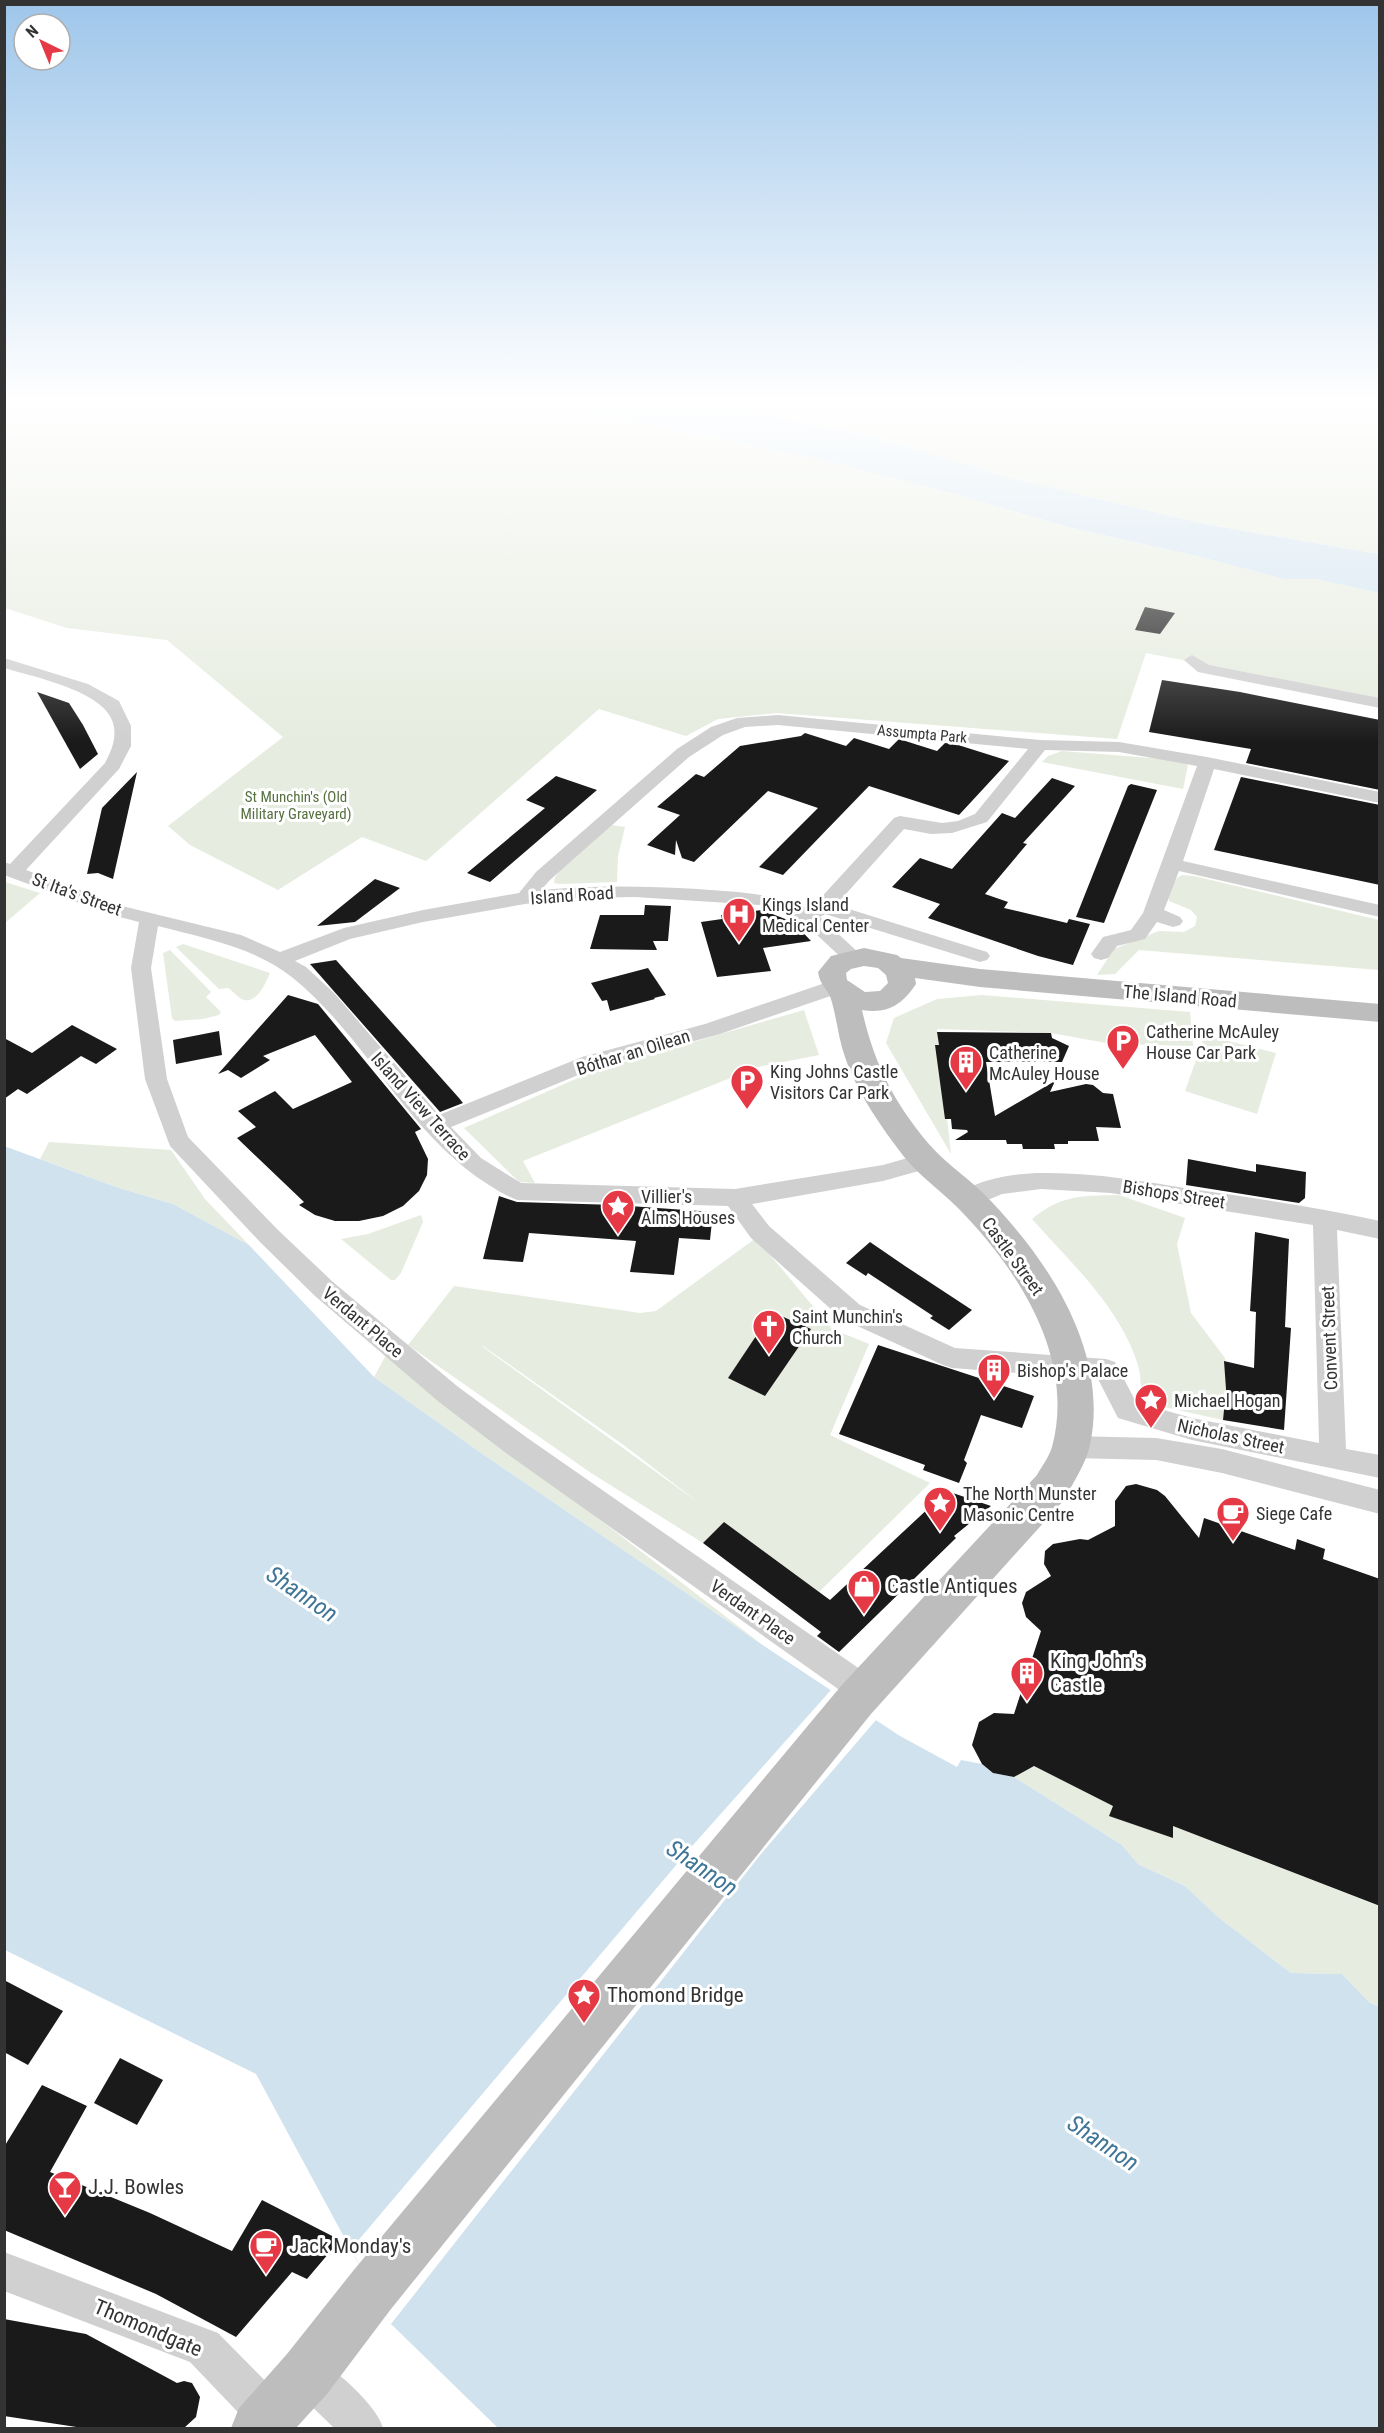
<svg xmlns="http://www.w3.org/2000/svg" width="1384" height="2433" font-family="'Roboto Condensed',sans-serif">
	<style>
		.green { fill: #e6ecdf; fill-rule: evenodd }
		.water { fill: #cfe2ee }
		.pier { fill: #fff }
		.building { fill: #1a1a1a }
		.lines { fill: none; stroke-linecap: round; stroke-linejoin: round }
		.street { fill: #d0d0d0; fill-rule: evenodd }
		.secondary { fill: #bdbdbd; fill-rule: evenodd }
		.labels { text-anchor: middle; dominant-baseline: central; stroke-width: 6; stroke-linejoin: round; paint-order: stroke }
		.far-street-label { font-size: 15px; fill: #333; stroke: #fff }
		.far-park-label { font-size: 15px; fill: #56703f; stroke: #fff }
		.street-label { font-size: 18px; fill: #333; stroke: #fff }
		.poi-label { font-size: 18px; fill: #333; stroke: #fff; text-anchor: start }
		.near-poi-label { font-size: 21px; fill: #333; stroke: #fff; text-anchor: start }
		.near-street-label { font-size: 21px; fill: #333; stroke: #fff }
		.near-water-label { font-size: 24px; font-style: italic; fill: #3f7597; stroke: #fff }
	</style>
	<rect width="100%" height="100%" fill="#fff"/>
	<g class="green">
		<polygon points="5,401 538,401 818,459 933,488 1072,528 1197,556 1284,579 1316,579 1379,593 1379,698 1146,653 1117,739 777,713 718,719 686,736 599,709 426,861 362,837 278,890 190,845 168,826 283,737 167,640 67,628 5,608"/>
		<polygon points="694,401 1292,401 1310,408 1330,401 1379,401 1379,554 1204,524 1007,477 878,438"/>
		<polygon points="1062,751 1176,760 1188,765 1183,789 1042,762 1048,756"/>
		<polygon points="612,825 625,827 618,856 617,882 560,884 554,883 555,877 560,871"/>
		<path d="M 1182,875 L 1194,876 L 1379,920 L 1379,970 L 1139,950 L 1115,974 L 1097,975 L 1114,949 L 1159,931 L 1184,932 L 1195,926 L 1197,917 L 1191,910 L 1169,901 C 1167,892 1173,879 1182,875 Z"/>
		<polygon points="5,882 40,893 5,923 4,882"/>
		<path d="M 183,944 L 270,973 C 266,982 258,1003 244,1000 C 239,999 233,991 228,988 L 219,989 L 176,947 Z"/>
		<polygon points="170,950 211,992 206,997 221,1012 219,1015 203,1019 175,1021 172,1018 163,953"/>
		<polygon points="982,995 1190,1012 1193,1046 1112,1044 1051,1033 937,1029 951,1154 886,1043 894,1018 937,999"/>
		<polygon points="804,1010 819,1055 758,1067 523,1161 535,1183 519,1182 464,1128 596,1070"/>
		<polygon points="1205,1035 1276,1053 1257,1114 1185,1091"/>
		<polygon points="49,1142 171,1150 205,1199 249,1245 173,1204 116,1187 40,1159"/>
		<path d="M 1119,1195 L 1185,1218 L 1177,1244 L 1191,1313 L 1225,1358 L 1226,1389 L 1223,1420 L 1142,1402 C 1141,1390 1141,1376 1138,1365 C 1120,1307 1071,1263 1032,1219 C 1063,1194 1082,1196 1119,1195 Z"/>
		<polygon points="421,1215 423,1222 401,1273 395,1280 391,1280 341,1239 368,1234"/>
		<path d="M 756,1238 L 832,1329 L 869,1344 L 830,1435 L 930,1483 L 819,1592 L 724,1522 L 703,1543 L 591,1473 L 408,1345 L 454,1286 L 640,1313 L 656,1311 ZM 483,1346 L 625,1446 L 699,1503 L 483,1347 Z"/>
		<polygon points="386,1355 764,1646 484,1455 374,1377"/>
		<polygon points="1034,1766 1113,1806 1110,1816 1173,1837 1173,1826 1379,1906 1379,2007 1369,2002 1342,1974 1291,1973 1218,1917 1185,1886 1138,1864 1122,1845 1014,1777"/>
	</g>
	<g class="water">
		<polygon points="538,401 694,401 878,438 1007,477 1204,524 1379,554 1379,593 1316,579 1284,579 1197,556 1072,528 933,488 818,459"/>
		<polygon points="4,1146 116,1187 173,1204 249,1245 374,1377 484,1455 764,1646 900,1736 957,1767 961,1760 982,1764 993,1773 1014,1777 1122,1845 1138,1864 1185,1886 1218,1917 1291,1973 1342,1974 1369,2002 1379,2007 1379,2428 498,2428 391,2324 256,2074 5,1950"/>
	</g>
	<polygon class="pier" points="831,1690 876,1720 761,1854 391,2324 351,2249 694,1844"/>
	<g class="building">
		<polygon points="1145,607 1175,613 1160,634 1135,630"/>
		<polygon points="1162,680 1240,692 1380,720 1380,790 1246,763 1251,749 1149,732"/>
		<polygon points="37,692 69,703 83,725 98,754 80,769"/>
		<polygon points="805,733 846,746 854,738 889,749 899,739 937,751 945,743 955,744 1009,761 959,815 869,786 783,875 759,867 818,808 768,791 694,862 682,858 676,840 675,855 647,845 680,815 657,807 696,774 704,777 740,746 801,736"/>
		<polygon points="137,772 113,879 98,873 87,874 102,808"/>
		<polygon points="556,776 597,790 490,882 467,873 545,808 526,800"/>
		<polygon points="1241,777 1380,805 1380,885 1214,850"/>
		<polygon points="1052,778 1075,786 1023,843 1027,844 985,894 1008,902 1004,908 1067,923 1069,919 1090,924 1073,965 1038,956 928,918 940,904 892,887 920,858 952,869 1002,813 1015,818"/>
		<polygon points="1131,784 1157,790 1104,923 1076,917 1128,786"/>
		<polygon points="375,879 400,888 355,922 317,926"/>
		<polygon points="645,905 671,906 668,941 653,941 657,950 590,949 600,915 644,915"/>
		<polygon points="762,910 793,922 811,941 763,948 771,971 717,977 701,922 722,919 721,915"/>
		<polygon points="336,960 459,1098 463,1103 440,1112 310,964"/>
		<polygon points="648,968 666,995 654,998 655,999 610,1011 607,1000 602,1001 591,983"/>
		<polygon points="288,995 318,1004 421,1129 415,1132 428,1159 427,1175 419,1191 403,1206 383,1216 359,1221 335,1221 315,1215 299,1205 304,1202 237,1138 256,1127 238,1111 275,1091 293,1109 352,1082 315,1035 263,1056 270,1060 241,1078 228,1070 218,1074"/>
		<polygon points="72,1025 117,1049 96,1064 81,1056 27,1094 18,1089 4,1099 4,1038 32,1053"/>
		<polygon points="219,1031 222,1055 176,1064 173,1040"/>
		<polygon points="937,1032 1051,1033 1052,1038 1069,1046 1062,1062 986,1062 995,1116 1055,1081 1050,1092 1086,1084 1093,1085 1103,1093 1113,1094 1121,1128 1096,1127 1099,1141 1068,1141 1068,1144 1054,1144 1055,1149 1023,1149 1022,1144 1007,1144 1006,1140 955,1140 968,1132 967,1130 952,1129 951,1119 945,1119 935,1045 939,1045"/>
		<polygon points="1188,1159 1256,1172 1256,1164 1306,1172 1305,1198 1299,1203 1186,1185"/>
		<polygon points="499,1196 517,1202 616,1205 713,1212 710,1240 679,1238 674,1275 630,1272 636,1241 529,1233 523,1262 483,1259"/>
		<polygon points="1255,1232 1289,1239 1285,1327 1291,1328 1284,1430 1223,1420 1226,1389 1224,1361 1254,1368 1256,1312 1250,1311"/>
		<polygon points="870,1242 905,1266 972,1310 949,1330 930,1318 933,1316 868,1273 866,1276 846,1263"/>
		<polygon points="772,1312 811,1329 765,1396 728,1378"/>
		<polygon points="878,1345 1034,1396 1022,1428 981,1415 964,1460 967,1463 959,1483 923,1470 925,1465 839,1434"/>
		<polygon points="1136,1484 1157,1490 1165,1496 1199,1538 1204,1518 1295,1550 1297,1539 1325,1549 1323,1559 1380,1579 1380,1906 1173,1826 1173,1838 1109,1816 1113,1806 1034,1766 1014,1777 993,1773 982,1764 972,1745 979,1722 994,1713 1014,1714 1041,1631 1026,1617 1022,1603 1026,1592 1051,1576 1044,1564 1045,1551 1053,1544 1080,1539 1088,1540 1115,1526 1115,1501 1126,1486"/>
		<polygon points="947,1491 991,1506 954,1536 956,1538 839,1652 817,1636 821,1632 703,1543 724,1522 830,1600"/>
		<polygon points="4,1980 63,2011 28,2065 4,2052"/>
		<polygon points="120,2058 163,2080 137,2125 94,2103"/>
		<polygon points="42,2085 87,2106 50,2172 150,2213 232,2251 262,2200 340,2240 307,2279 292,2272 236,2337 156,2294 4,2230 4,2147"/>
		<polygon points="4,2319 86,2334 177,2383 184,2381 192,2383 200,2397 196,2417 184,2428 83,2428 4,2416"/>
	</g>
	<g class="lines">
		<g class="street">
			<polygon points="1192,655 1209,665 1380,698 1380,708 1198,672 1184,660"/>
			<path d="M 4,658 L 88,684 L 119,701 L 131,726 L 131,746 L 119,769 L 26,870 L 126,907 L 241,935 L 280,952 L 344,928 L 423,910 L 519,893 L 536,872 L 677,749 L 711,727 L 737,718 L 778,715 L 1040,740 L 1119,742 L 1207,757 L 1380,792 L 1380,803 L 1214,769 L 1183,861 L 1380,905 L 1380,917 L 1179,871 L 1164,910 L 1180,917 L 1183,921 L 1180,925 L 1173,927 L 1157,922 L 1145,939 L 1117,946 L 1108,958 L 1101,960 L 1094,958 L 1091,954 L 1103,937 L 1131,930 L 1143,913 L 1197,766 L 1119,752 L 1045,750 L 987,822 L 952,833 L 931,834 L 904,829 L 836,905 L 987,952 L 990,956 L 987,960 L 980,962 L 825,914 L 820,917 L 860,954 L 863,958 L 860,962 L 853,964 L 846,962 L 801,920 L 760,905 L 635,897 L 581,898 L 525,904 L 423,922 L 350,939 L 295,961 L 306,967 L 334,993 L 439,1115 L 582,1057 L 705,1024 L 828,982 L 835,980 L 842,982 L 845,987 L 842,992 L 720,1034 L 598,1067 L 451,1127 L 481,1158 L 521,1183 L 735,1189 L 883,1165 L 925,1153 L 933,1155 L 937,1161 L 933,1167 L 883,1181 L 752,1204 L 769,1226 L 860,1305 L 955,1348 L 1106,1359 L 1115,1362 L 1136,1402 L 1192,1418 L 1319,1443 L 1313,1225 L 1111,1193 L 1041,1189 L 1002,1194 L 969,1208 L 961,1205 L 957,1199 C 968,1179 1020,1173 1041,1173 C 1091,1172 1142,1181 1191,1189 C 1254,1198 1317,1207 1380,1221 L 1380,1239 L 1337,1230 L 1346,1449 L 1380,1455 L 1380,1478 L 1192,1440 L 1118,1418 L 1098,1379 L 952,1368 L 943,1365 L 842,1319 L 751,1238 L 728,1206 L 517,1200 C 507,1196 498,1191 489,1185 C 407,1134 367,1038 293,978 C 255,947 203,938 158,926 L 151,968 L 167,1079 L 188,1137 L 278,1230 L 333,1282 L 457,1386 L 526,1437 L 877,1681 L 881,1691 L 877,1701 L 866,1705 L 855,1701 L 506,1453 L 439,1402 L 315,1296 L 260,1242 L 170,1146 L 145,1079 L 131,968 L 139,922 L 112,915 L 4,875 L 4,862 L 10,864 L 105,763 C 111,751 116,741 114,727 C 110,692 34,677 4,668 ZM 778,725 L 1028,749 L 975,814 L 958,821 L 942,823 L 900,816 L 894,818 L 816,903 L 807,908 C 771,893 737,892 698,889 C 645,886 594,885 541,890 L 550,880 L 689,757 L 723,735 L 745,727 Z"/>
			<polygon points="1071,1436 1156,1438 1222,1449 1380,1490 1380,1514 1222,1473 1156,1460 1071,1458 1061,1455 1057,1447 1061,1439"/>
			<polygon points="4,2252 218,2333 285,2401 291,2416 285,2428 253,2428 190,2362 4,2291"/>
			<path d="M 307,2354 C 331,2364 376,2404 383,2428 L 334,2428 L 293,2388 L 287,2374 L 293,2360 Z"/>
		</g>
		<path class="secondary" d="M 864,948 L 897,955 L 901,958 L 980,969 L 1380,1004 L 1380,1022 L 980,987 L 915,978 L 916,984 C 902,1005 888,1014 862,1010 C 874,1063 893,1101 928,1143 C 944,1162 964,1175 982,1192 C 1046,1256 1110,1350 1090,1445 C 1086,1464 1073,1482 1065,1499 L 871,1714 L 391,2309 L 327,2394 L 296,2428 L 231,2428 L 239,2408 L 287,2354 L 353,2271 L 841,1686 L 1037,1475 C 1042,1466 1049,1457 1052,1447 C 1076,1358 1018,1269 958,1208 C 941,1191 921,1177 905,1158 C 882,1128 857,1093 845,1057 C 838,1038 837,1018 831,999 C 828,989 820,986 818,972 L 831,956 ZM 864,966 L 878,968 L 886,975 L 888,983 L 880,991 L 865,992 L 847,980 L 846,973 L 851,969 Z"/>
	</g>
	<linearGradient id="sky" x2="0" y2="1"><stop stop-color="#9ec6ea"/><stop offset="0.54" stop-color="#fff"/><stop offset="1" stop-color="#fff" stop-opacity="0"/></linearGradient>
	<rect width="1384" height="742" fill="url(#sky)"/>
	<defs>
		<symbol id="hospital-pin" viewBox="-11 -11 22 30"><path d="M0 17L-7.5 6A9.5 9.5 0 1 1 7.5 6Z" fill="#e63946" stroke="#fff"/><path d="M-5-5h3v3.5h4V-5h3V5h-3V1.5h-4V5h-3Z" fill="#fff"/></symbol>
		<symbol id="parking-pin" viewBox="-11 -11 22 30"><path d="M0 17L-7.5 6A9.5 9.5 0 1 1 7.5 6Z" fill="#e63946" stroke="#fff"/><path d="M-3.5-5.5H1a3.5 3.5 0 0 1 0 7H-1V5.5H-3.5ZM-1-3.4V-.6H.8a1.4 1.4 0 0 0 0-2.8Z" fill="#fff"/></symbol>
		<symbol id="building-pin" viewBox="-11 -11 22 30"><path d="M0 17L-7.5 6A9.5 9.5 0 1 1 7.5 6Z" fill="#e63946" stroke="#fff"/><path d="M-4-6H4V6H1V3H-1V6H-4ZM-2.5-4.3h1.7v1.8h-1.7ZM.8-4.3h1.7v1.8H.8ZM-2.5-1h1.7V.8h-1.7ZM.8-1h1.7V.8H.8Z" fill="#fff"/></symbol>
		<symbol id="sight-pin" viewBox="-11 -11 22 30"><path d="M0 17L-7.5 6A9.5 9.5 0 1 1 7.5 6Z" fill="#e63946" stroke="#fff"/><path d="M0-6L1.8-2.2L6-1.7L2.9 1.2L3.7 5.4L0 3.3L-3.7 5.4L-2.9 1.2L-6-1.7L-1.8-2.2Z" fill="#fff"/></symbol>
		<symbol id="church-pin" viewBox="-11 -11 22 30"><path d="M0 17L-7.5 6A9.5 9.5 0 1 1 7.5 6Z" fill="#e63946" stroke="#fff"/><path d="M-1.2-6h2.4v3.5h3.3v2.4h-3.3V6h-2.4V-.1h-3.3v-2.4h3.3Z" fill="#fff"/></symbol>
		<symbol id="cafe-pin" viewBox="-11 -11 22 30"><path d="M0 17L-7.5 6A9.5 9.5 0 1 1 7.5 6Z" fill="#e63946" stroke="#fff"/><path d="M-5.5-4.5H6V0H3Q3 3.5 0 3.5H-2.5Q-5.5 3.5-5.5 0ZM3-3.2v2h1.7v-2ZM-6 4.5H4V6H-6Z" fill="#fff"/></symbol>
		<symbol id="shop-pin" viewBox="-11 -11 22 30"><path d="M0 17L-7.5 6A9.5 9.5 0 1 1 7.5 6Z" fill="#e63946" stroke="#fff"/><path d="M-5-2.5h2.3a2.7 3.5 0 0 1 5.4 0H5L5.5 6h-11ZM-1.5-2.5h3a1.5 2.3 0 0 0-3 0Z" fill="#fff"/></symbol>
		<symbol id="bar-pin" viewBox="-11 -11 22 30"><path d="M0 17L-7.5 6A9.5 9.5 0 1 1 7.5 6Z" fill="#e63946" stroke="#fff"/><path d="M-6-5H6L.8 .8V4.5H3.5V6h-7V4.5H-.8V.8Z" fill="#fff"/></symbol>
	</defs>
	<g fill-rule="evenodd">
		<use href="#hospital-pin" x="720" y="895" width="38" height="52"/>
		<use href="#parking-pin" x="1104" y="1022" width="38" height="52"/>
		<use href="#building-pin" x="947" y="1043" width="38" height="52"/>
		<use href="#parking-pin" x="728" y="1062" width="38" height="52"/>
		<use href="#sight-pin" x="599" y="1187" width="38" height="52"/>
		<use href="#church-pin" x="750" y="1307" width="38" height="52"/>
		<use href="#building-pin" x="975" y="1351" width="38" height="52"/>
		<use href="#sight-pin" x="1132" y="1381" width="38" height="52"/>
		<use href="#sight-pin" x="921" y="1484" width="38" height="52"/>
		<use href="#cafe-pin" x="1214" y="1494" width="38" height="52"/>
		<use href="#shop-pin" x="845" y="1567" width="38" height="52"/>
		<use href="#building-pin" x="1008" y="1654" width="38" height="52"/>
		<use href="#sight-pin" x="565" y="1976" width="38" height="52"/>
		<use href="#bar-pin" x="46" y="2168" width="38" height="52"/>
		<use href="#cafe-pin" x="247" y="2227" width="38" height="52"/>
	</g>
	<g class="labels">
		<g class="far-street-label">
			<text transform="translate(922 734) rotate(5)">Assumpta Park</text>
		</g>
		<g class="far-park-label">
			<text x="296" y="797">St Munchin's (Old<tspan x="296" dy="17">Military Graveyard)</tspan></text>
		</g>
		<g class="street-label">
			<text transform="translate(77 894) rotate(20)">St Ita's Street</text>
			<text transform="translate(572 895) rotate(-4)">Island Road</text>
			<text transform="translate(1180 996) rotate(5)">The Island Road</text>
			<text transform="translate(633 1052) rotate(-17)">Bóthar an Oilean</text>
			<text transform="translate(421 1106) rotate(48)">Island View Terrace</text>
			<text transform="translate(1174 1194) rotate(9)">Bishops Street</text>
			<text transform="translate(1013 1256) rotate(54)">Castle Street</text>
			<text transform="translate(363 1322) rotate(40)">Verdant Place</text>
			<text transform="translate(1329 1338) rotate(-92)">Convent Street</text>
			<text transform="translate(1231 1436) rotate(12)">Nicholas Street</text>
			<text transform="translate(753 1612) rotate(35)">Verdant Place</text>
		</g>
		<g class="poi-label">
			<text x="762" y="904">Kings Island<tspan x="762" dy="21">Medical Center</tspan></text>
			<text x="1146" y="1031">Catherine McAuley<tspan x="1146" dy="21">House Car Park</tspan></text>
			<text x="989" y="1052">Catherine<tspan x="989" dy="21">McAuley House</tspan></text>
			<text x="770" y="1071">King Johns Castle<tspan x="770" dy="21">Visitors Car Park</tspan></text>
			<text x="641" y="1196">Villier's<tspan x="641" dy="21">Alms Houses</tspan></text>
			<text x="792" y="1316">Saint Munchin's<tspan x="792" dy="21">Church</tspan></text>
			<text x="1017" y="1370">Bishop's Palace</text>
			<text x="1174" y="1400">Michael Hogan</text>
			<text x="963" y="1493">The North Munster<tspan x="963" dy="21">Masonic Centre</tspan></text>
			<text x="1256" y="1513">Siege Cafe</text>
		</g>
		<g class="near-poi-label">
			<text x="887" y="1586">Castle Antiques</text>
			<text x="1050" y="1661">King John's<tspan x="1050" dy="24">Castle</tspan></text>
			<text x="607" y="1995">Thomond Bridge</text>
			<text x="88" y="2187">J.J. Bowles</text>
			<text x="289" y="2246">Jack Monday's</text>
		</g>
		<g class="near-street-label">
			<text transform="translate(148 2328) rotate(23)">Thomondgate</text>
		</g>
		<g class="near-water-label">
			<text transform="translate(302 1594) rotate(34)">Shannon</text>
			<text transform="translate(702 1868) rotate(34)">Shannon</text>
			<text transform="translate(1103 2143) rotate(34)">Shannon</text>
		</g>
	</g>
	<rect width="1384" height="2433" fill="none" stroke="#333333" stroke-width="12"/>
	<g transform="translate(42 42) rotate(317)"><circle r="28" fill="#ffffff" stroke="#adadad" stroke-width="1.5"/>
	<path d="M0-4.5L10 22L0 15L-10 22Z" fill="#e63946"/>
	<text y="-9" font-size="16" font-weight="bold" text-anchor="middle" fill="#333333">N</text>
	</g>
</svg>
